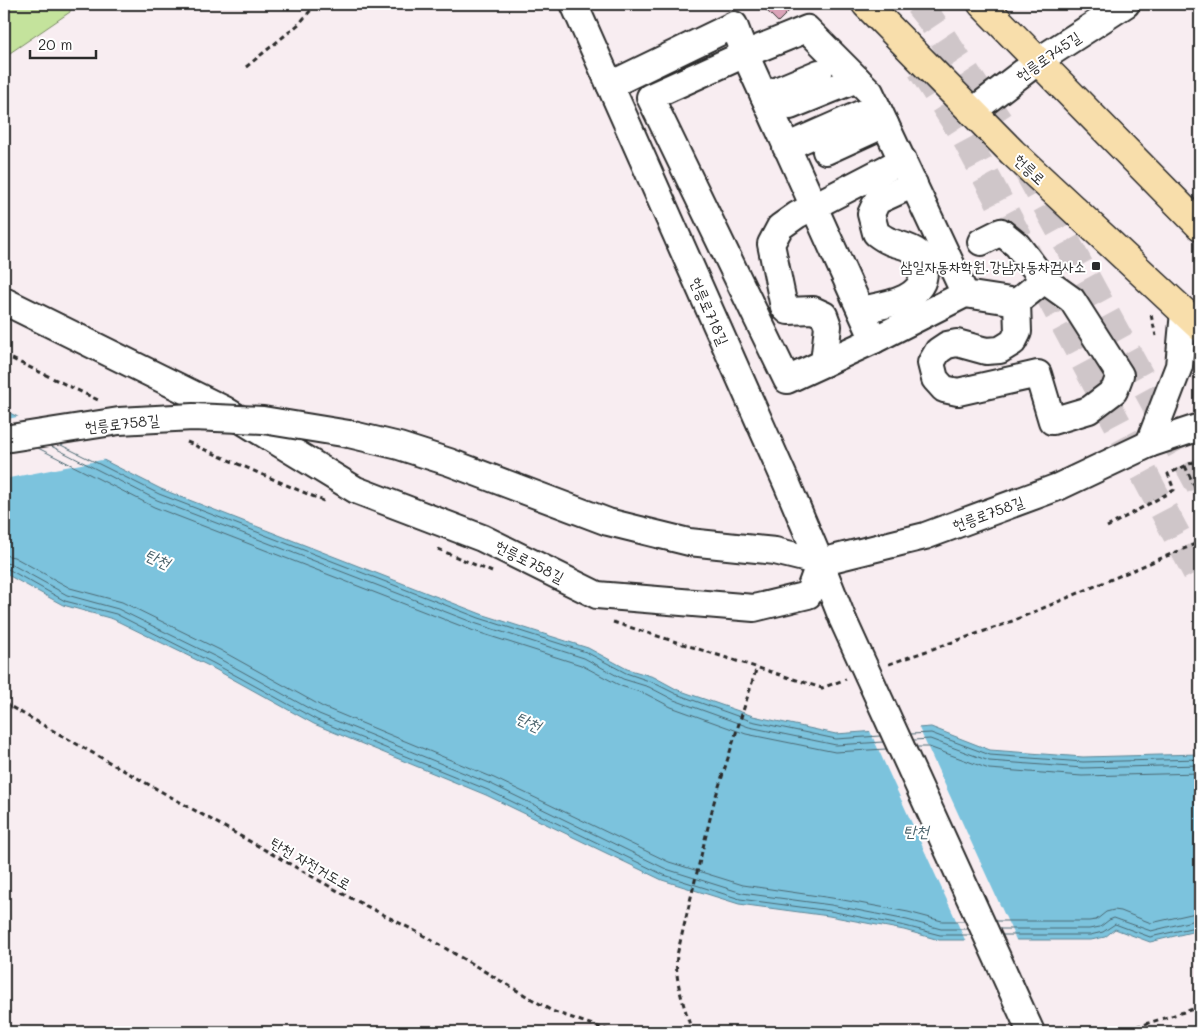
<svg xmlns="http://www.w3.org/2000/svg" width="1204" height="1036" font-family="Mali,'Poor Story',sans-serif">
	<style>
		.green { fill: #c4e39c; stroke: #788764 }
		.water { fill: #7cc3dd; stroke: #5c8696 }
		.pier { fill: #f8edf1 }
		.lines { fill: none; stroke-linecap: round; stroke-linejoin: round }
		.shore { stroke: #4b6872; stroke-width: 1 }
		.building { fill: #daa3b8; stroke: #2b2b2b }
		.major-tunnel { stroke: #cfc6c9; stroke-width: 28; stroke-dasharray: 28 14; stroke-linecap: butt }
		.minor-casing { stroke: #2b2b2b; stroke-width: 30 }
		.major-casing { stroke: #2b2b2b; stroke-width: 31 }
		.path { stroke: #2b2b2b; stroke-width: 3; stroke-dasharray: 5 4; stroke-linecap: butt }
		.minor { stroke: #fff; stroke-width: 26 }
		.major { stroke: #f8deab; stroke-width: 28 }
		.minor-bridge-casing { stroke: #2b2b2b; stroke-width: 30; stroke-linecap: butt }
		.minor-bridge { stroke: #fff; stroke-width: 26 }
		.poi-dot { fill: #2b2b2b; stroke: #fff; stroke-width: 2 }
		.labels { text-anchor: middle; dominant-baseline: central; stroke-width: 4; stroke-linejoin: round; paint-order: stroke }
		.street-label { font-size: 15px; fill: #2b2b2b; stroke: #fff }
		.poi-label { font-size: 15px; fill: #2b2b2b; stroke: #fff; text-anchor: end }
		.water-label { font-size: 16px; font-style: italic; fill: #476069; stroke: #fff }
	</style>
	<rect width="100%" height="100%" fill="#f8edf1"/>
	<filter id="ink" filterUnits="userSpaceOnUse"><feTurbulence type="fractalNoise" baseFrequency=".02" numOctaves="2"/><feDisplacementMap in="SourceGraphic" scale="10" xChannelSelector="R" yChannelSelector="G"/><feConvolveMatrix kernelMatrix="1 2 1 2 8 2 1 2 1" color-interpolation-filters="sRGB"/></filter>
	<g filter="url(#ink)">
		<polygon class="green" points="4,4 70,4 70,12 4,57"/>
		<polygon class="water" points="4,410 161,489 481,614 588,648 627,669 654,677 678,690 753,716 836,734 931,727 990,750 1083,757 1200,754 1200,930 1150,942 1115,929 1105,937 1091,940 939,940 904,930 829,916 739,904 662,880 486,795 314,724 211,667 113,619 63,605 4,573"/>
		<g class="pier">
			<polygon points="21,416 107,459 4,479 4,420"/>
			<polygon points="918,726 1017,942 966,942 869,729"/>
		</g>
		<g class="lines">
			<g class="shore">
				<polyline points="61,445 159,494 479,618 586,652 626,673 652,682 676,694 751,721 836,739 880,736"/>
				<polyline points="51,446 157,500 477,624 584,658 623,679 649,687 674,700 749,727 836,745 883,742"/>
				<polyline points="38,448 154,507 474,631 581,665 621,686 646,694 671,707 746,734 835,752 886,749"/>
				<polyline points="4,555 14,557 70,588 122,602 220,650 323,707 494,778 669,862 743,885 832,898 908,912 942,921 965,921"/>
				<polyline points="4,563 11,564 67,595 118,609 216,657 319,714 491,784 666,869 742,893 831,905 907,920 941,929 968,929"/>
				<polyline points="4,569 8,569 65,601 116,614 213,663 317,720 488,790 664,875 740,899 830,911 905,926 940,935 971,935"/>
				<polyline points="911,734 931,733 990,755 1083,762 1200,759"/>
				<polyline points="914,740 930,739 989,761 1083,768 1200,765"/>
				<polyline points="917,747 929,747 989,769 1082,776 1200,773"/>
				<polyline points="996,921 1089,921 1096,920 1106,912 1114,910 1121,911 1151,923 1200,912"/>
				<polyline points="1000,929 1089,929 1100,927 1109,920 1114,918 1151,931 1200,919"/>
				<polyline points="1002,935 1090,935 1103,932 1115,924 1150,937 1200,926"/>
			</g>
		</g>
		<polygon class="building" points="760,4 796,4 778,22"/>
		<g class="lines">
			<g class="major-tunnel">
				<polyline points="918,4 930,19 999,122"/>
				<polyline points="921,69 965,137 1200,579"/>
				<polyline points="1026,168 1200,486"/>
			</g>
			<defs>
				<g id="minor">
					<polyline points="574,4 787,484 820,562 843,620"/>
					<polyline points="610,85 734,25 745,54 874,340"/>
					<polyline points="764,96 819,73"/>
					<polyline points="790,106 857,79"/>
					<polyline points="973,111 1038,61 1126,4"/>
					<polyline points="786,147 863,113"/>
					<polyline points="826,151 885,124"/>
					<polyline points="981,242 1001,232 1017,245 1044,280 1072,300 1120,375 1114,391 1089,410 1052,421 1038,374 958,392 944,389 935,379 931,363 938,351 947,345 957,343 986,351 1000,350 1013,342 1018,332 1017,302"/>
					<polyline points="965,294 870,92 807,29 745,54 650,97 787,380 874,340 965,294 1017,302 1044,280"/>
					<polyline points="4,301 225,410 356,490 482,538 597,595 754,608 808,595 820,562"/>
					<path d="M 861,310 C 884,305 924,301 924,271 C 925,264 923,258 918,253 C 909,246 898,245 889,241 C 884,239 880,236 876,233 L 871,214 L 877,201 L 914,184"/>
					<polyline points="824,363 828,326 824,315 813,310 788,311 784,307 771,244 780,227 797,215 903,160"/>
					<polyline points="349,434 399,446 449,462 608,522 689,542 775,551 820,562 925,536 1058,487 1149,444 1200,427"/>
					<polyline points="1149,444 1179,366 1184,312"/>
				</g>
				<g id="major">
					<polyline points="866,4 1012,152 1200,327"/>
					<polyline points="982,4 1200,226"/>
				</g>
			</defs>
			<use href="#minor" class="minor-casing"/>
			<use href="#major" class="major-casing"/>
			<g class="path">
				<polyline points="246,67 299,24 316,4"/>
				<polyline points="1151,315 1156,336"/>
				<polyline points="4,355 98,400"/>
				<polyline points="187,442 326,502"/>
				<polyline points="1185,466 1200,498"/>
				<polyline points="1107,527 1174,490 1168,474 1200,459"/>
				<polyline points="438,549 492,572"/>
				<polyline points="613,622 822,688 846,679"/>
				<polyline points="889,664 1005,624 1200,542"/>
				<polyline points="4,703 345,895 421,934 552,1011 613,1032"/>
				<path d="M 692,1032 C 685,1007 674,982 677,955 L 714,802 L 757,667"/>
				<polyline points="1119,1032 1200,1007"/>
			</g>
			<use href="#minor" class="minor"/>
			<use href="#major" class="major"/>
			<defs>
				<g id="minor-bridge">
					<polyline points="4,439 119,421 193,417 263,420 349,434"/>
					<polyline points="843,620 1031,1032"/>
				</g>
			</defs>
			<use href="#minor-bridge" class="minor-bridge-casing"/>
			<use href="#minor-bridge" class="minor-bridge"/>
		</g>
	</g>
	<rect class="poi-dot" x="1091" y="261" width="10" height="10" rx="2.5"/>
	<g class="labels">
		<g class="street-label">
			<text transform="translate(1048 56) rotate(-35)">헌릉로745길</text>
			<text transform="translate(1030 169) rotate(43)">헌릉로</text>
			<text transform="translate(710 311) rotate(66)">헌릉로718길</text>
			<text transform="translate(122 423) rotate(-6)">헌릉로758길</text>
			<text transform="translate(988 513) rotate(-20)">헌릉로758길</text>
			<text transform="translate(530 561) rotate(27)">헌릉로758길</text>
			<text transform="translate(311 863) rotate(30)">탄천 자전거도로</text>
		</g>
		<g class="poi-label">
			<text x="1086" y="266">삼일자동차학원.강남자동차검사소</text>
		</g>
		<g class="water-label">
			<text transform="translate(158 558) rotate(24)">탄천</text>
			<text transform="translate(529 721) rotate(24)">탄천</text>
			<text x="916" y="830">탄천</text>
		</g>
	</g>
	<rect width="1204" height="1036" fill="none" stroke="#fff" stroke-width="20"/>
	<rect x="10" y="10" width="1184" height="1016" fill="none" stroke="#2b2b2b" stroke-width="2" filter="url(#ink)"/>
	<path d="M30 50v8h66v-8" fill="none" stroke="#2b2b2b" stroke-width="2.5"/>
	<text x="38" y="50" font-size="15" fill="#2b2b2b" stroke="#ffffff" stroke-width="4" paint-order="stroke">20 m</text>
</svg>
